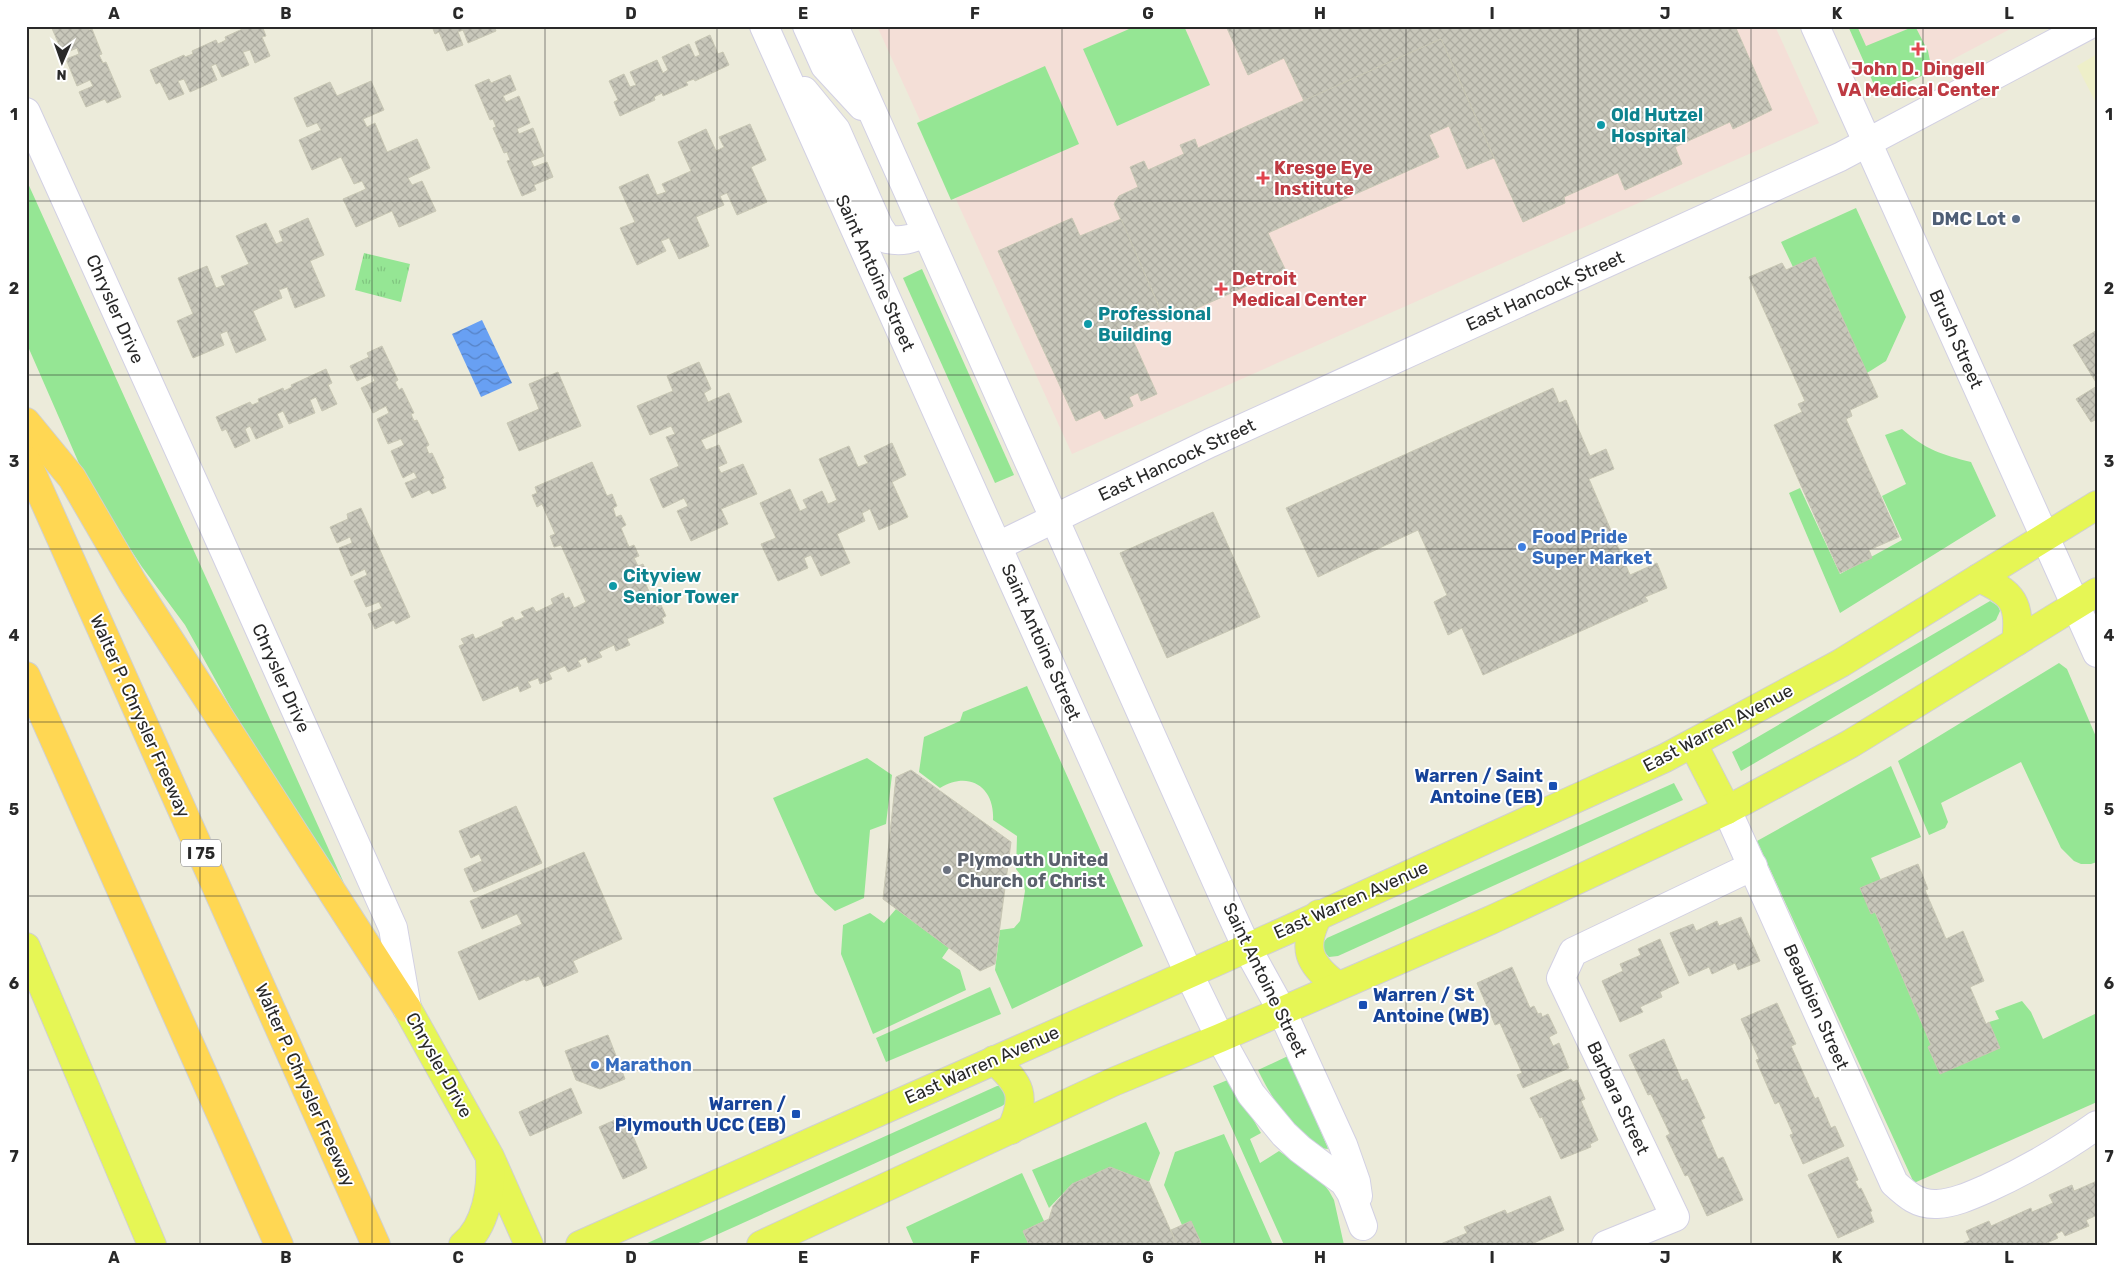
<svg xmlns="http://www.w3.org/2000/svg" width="2123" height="1271" font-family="Rubik,sans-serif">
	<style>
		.education { fill: #eeefc9 }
		.medical { fill: #f4dfd7 }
		.grass { fill: #95e694 }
		.park { fill: url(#park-tufts) }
		.water { fill: url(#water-waves) }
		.building { fill: url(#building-cross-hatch); stroke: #c8c7b4 }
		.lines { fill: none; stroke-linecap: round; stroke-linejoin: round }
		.minor-casing { stroke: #d2d0e3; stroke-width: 30 }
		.major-casing { stroke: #d0d0d0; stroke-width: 30 }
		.highway-casing { stroke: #d0d0d0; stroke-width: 30 }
		.minor { stroke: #fff; stroke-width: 28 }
		.major { stroke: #e6f655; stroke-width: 28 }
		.highway { stroke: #ffd753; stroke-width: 28 }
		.grid { fill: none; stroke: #292929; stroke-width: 1; stroke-opacity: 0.55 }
		.health-dot { fill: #e0444e; stroke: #fff; stroke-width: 2 }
		.culture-dot { fill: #0f9aa8; stroke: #fff; stroke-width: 2 }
		.service-dot { fill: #5c6f8a; stroke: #fff; stroke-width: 2 }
		.shop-dot { fill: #3f7fe0; stroke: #fff; stroke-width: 2 }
		.transit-dot { fill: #1a4fb4; stroke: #fff; stroke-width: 2 }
		.worship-dot { fill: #6b7280; stroke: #fff; stroke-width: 2 }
		.labels { text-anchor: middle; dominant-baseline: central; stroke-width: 4; stroke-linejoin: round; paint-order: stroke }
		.shield { fill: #fff; stroke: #696969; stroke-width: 1 }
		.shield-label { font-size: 16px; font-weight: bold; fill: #292929 }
		.health-label { font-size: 18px; font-weight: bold; fill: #be3a42; stroke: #fff; text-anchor: start }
		.culture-label { font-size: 18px; font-weight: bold; fill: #0d838f; stroke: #fff; text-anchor: start }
		.service-label { font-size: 18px; font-weight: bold; fill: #4e5e75; stroke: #fff; text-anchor: end }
		.street-label { font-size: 18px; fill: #292929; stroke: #fff }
		.shop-label { font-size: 18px; font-weight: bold; fill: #366cbe; stroke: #fff; text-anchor: start }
		.transit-label { font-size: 18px; font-weight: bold; fill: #164399; stroke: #fff; text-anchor: end }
		.worship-label { font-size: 18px; font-weight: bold; fill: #5b616d; stroke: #fff; text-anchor: start }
		.neatline { fill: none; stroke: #292929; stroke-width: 2 }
		.grid-label { font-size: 16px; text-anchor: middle; font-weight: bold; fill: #292929 }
	</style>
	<defs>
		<pattern id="park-tufts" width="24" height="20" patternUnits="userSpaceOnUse" patternTransform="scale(1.25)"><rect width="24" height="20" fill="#95e694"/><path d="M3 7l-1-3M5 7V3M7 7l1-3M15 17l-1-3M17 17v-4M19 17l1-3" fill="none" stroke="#80c580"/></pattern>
		<pattern id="water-waves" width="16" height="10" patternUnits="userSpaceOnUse" patternTransform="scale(1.25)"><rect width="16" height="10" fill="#68a0f3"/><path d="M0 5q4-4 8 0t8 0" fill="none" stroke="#5682c5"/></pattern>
		<pattern id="building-cross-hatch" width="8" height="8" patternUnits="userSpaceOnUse" patternTransform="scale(1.25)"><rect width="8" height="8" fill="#c8c7ba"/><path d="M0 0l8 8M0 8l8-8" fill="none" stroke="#acaba0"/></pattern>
	</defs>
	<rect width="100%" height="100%" fill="#ecebda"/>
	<polygon class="education" points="2097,54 2097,105 2077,66"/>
	<g class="medical">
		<polygon points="877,26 1775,26 1819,123 1072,454"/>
		<polygon points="1852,26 2016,26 1883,96"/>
	</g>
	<g class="grass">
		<polygon points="1136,26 1184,26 1210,85 1117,126 1083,49"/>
		<polygon points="1848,26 1857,26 1866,46 1915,26 1928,51 1932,71 1879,96"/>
		<polygon points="1045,66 1079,144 951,200 917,123"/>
		<polygon points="26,179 343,881 346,891 282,800 185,625 142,567 88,484 26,342"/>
		<polygon points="1856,208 1906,317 1886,361 1867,373 1815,257 1793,267 1781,242"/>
		<polygon points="922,269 1014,475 995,483 903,278"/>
		<path d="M 1902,429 C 1924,449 1943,455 1971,462 L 1996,516 L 1840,613 L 1789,493 L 1800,488 L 1840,574 L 1902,540 L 1882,496 L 1906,484 L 1885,435 Z"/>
		<polygon points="1990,601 1998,606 2000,611 1996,620 1872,695 1741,771 1732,752"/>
		<polygon points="2059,663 2067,669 2097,739 2097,862 2091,864 2081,864 2074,861 2061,848 2021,762 1941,803 1948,822 1945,828 1929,835 1898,761"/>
		<path d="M 1027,686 L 1143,946 L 1012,1009 L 995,970 L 1000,930 L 1014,928 L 1020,921 L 1025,891 L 1023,878 L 1016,869 L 1017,836 L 993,820 C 995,787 969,770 940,788 L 919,772 L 924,737 L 960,721 L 963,712 Z"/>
		<polygon points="867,758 892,775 886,824 870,830 864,898 835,911 815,893 773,798"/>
		<polygon points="1891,766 1921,837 1871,858 1881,880 1871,914 1875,912 1931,1045 1928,1047 1940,1073 2000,1048 1989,1022 1999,1019 1995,1011 2022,1001 2031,1012 2043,1039 2097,1013 2097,1102 1914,1183 1757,841"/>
		<polygon points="1674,783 1683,800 1338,956 1329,957 1323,950 1323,943 1327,938"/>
		<polygon points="896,909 949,948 942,958 960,970 966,990 873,1034 841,954 843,925 870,913 884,923"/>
		<polygon points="990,987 1001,1014 886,1062 876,1038"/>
		<path d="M 1288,1056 L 1327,1146 L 1328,1149 C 1301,1147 1268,1092 1258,1070 Z"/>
		<polygon points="1230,1079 1261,1133 1250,1139 1260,1163 1279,1151 1321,1181 1329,1191 1334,1200 1344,1245 1284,1245 1213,1086"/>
		<polygon points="997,1086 1002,1086 1008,1091 1006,1103 1002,1106 694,1245 643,1245"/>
		<polygon points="1146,1122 1160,1153 1149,1182 1110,1167 1072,1184 1049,1208 1032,1170"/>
		<polygon points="1224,1134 1273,1245 1202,1245 1191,1221 1182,1225 1164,1185 1175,1152"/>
		<polygon points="1022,1173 1044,1221 1023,1231 1029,1245 914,1245 906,1227"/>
	</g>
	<polygon class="park" points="364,253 410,264 401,302 355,290"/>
	<polygon class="water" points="482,320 512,383 481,397 452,334"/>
	<g class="building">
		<polygon points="51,26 87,26 89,30 92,29 102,54 99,55 103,63 106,62 121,97 107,103 105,99 86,107 79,92 93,86 90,80 77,86 66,59 79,54 77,48 63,54"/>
		<polygon points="249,26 262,26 266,36 262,37 270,56 255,63 250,50 243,52 249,65 222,77 216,64 211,66 217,80 190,92 184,79 178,81 184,94 169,100 160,82 156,84 150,70 184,55 185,57 193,54 192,51 216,40 218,44 226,40 225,37"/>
		<polygon points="432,26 494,26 496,31 468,43 463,30 458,32 463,45 447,51 439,32 435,34"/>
		<polygon points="1226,26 1735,26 1772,110 1733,129 1730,122 1675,147 1682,164 1625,190 1618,173 1564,197 1565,203 1523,222 1441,39 1304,101 1284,58 1248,75"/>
		<polygon points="710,35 718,54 723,52 729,65 695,81 694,79 686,82 688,85 663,96 662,93 654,97 655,100 620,116 614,102 618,100 609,81 624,74 630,87 636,85 630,72 657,60 663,73 668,70 662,57 689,44 695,57 700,55 695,42"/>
		<polygon points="1441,39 1494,158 1467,169 1449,126 1429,135 1439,157 1268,233 1285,269 1166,322 1114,204 1119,196 1138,187 1130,167 1144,161 1148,170 1184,154 1180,145 1195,139 1198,148"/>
		<polygon points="510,75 516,90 503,96 506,102 519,96 530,123 517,129 519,134 533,128 544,156 531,161 534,167 547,162 553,177 534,185 536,190 522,196 507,161 510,160 507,152 504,153 493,128 496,127 493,119 490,120 475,85 489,79 491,83"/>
		<polygon points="371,81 384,110 363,119 367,127 375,123 387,152 417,139 430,168 408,178 412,185 422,181 436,211 399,227 392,211 356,227 343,199 366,189 362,181 354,184 341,157 312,170 299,140 321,130 317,123 307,127 294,98 330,82 337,96"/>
		<polygon points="750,124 766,160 751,167 767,202 737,215 727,193 720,196 724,205 696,217 709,246 679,259 669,238 661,241 666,251 637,265 620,228 635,222 619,187 648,174 657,195 666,192 662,184 691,171 678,142 706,129 716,151 724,147 719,137"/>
		<polygon points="308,218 324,255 310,261 325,296 295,308 287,287 279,290 282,298 253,311 266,340 236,353 227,331 220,334 224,345 193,358 177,321 193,314 178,278 207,266 216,288 225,285 221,276 249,264 236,236 266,223 276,244 283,241 279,231"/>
		<polygon points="1072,218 1080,236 1121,219 1163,316 1129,331 1157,394 1141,401 1138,393 1129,397 1133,406 1105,419 1100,410 1076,421 998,251"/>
		<polygon points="1815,257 1878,397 1850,410 1852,416 1846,419 1899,537 1869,550 1872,558 1840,573 1774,425 1802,412 1798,404 1805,401 1749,277 1782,263 1786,270"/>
		<polygon points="2097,330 2097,384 2073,345"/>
		<polygon points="382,346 398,380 395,382 399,390 402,388 414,413 411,414 414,421 417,420 429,445 426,447 429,454 432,453 444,478 442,479 446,488 432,494 429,490 412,498 405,483 417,478 414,472 403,478 391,451 404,445 401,439 388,444 377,419 389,413 386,406 373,413 361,388 375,381 372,374 357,381 350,366 369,357 367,353"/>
		<polygon points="699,362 711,389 704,393 708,402 729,393 742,422 701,440 706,450 719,445 727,463 718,467 721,473 743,464 757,494 721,509 728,524 691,541 677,511 688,506 684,498 663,508 650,479 679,466 666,437 675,434 671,426 650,435 637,406 673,391 667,376"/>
		<polygon points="326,369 332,383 328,385 337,404 322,411 316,397 310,400 315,413 289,424 283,411 277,414 283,427 256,439 250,426 245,429 250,441 235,448 226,429 222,431 216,417 250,402 252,405 259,402 258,399 283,388 284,391 292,387 291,385"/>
		<polygon points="558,372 581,426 519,451 507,423 539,409 529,384"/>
		<polygon points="2097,386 2097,419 2091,422 2076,399"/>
		<polygon points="1553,388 1559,403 1566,400 1590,456 1606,449 1614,469 1589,479 1630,575 1657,563 1667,588 1645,597 1648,601 1483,675 1462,628 1448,635 1434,602 1447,595 1418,530 1318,577 1286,508"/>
		<polygon points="892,443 906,475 892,482 908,517 879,530 870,509 862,513 865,521 837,534 850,563 821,576 811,555 804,558 808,568 778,581 761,544 776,538 760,503 790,489 800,511 807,508 803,500 822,491 828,504 837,500 819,459 849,446 858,467 868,463 864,456"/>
		<polygon points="592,462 607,496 612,494 617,506 613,508 616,517 621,515 626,525 621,528 629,547 634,545 639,556 634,558 638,566 643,564 648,576 643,578 656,607 661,605 666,616 662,618 664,623 627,639 630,645 616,651 614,645 599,652 602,657 588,663 586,657 578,661 581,666 568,672 565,666 549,673 552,679 540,684 538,678 528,682 531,687 520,692 518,686 483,701 459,646 464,644 461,639 473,634 475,639 504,626 502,622 513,617 515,621 524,617 521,612 533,607 536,612 553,604 551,599 563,593 565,599 569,597 574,608 586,602 561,545 554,547 550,536 555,534 542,504 537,507 532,495 537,493 535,487"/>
		<polygon points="361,508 410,617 396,624 394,620 375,629 368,614 382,608 379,602 366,607 354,581 367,575 365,569 351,576 339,548 352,543 350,537 337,543 330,527 348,519 347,514"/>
		<polygon points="1213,512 1260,617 1167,658 1120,553"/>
		<polygon points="911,770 1011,842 995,964 980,971 883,899 896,777"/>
		<polygon points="516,806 542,863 474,892 464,869 482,861 479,854 471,858 459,831"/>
		<polygon points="584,852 622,939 573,961 578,972 544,987 539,976 526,981 525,979 479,1000 458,952 522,924 517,914 482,929 470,901"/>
		<polygon points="1918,864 1928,889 1925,890 1946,939 1963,931 1984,981 1970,987 1986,1024 1989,1022 2000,1048 1940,1074 1928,1047 1931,1045 1875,912 1871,914 1860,888"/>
		<polygon points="1741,917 1760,961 1738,970 1735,963 1712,974 1709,967 1689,976 1670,933 1693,924 1696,931 1717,921 1719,926"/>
		<polygon points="1660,939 1679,983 1660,992 1662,997 1640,1007 1643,1012 1620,1022 1602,981 1623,971 1620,964 1641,955 1638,949"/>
		<polygon points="1512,967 1530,1008 1534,1006 1538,1014 1541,1013 1542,1017 1548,1014 1557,1033 1549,1037 1553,1046 1559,1043 1569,1068 1523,1088 1517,1075 1522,1073 1500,1023 1495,1025 1477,983"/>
		<polygon points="1777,1003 1796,1044 1791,1046 1815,1099 1818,1097 1831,1128 1835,1126 1844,1146 1803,1164 1790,1135 1793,1134 1779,1102 1775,1104 1756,1060 1759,1059 1741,1019"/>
		<polygon points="608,1035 625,1079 600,1089 576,1080 565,1051"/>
		<polygon points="1664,1039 1682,1081 1687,1079 1705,1118 1701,1120 1718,1159 1723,1157 1743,1200 1707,1216 1688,1175 1685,1176 1666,1136 1670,1134 1651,1094 1648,1095 1629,1055"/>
		<polygon points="1571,1079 1573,1082 1577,1080 1585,1099 1581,1101 1598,1140 1590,1144 1591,1147 1561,1159 1542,1117 1540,1118 1530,1098"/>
		<polygon points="571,1088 582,1113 530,1136 519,1112"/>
		<polygon points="624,1116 647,1168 623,1179 599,1127"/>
		<polygon points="1848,1157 1858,1180 1855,1181 1859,1189 1861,1188 1872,1211 1870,1212 1874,1222 1838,1238 1808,1175"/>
		<polygon points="1110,1167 1149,1182 1177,1245 1029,1245 1023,1231 1049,1219 1053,1206 1072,1184"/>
		<polygon points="2097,1181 2097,1219 2095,1216 2086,1220 2089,1226 2065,1236 2062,1231 2056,1234 2058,1238 2047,1243 2048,1245 1960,1245 1970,1240 1966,1231 1989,1221 1991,1226 2031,1208 2032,1212 2053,1203 2049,1195 2072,1185 2074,1191"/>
		<polygon points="1550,1196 1564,1230 1529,1245 1519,1245 1518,1243 1514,1245 1438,1245 1467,1233 1464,1227 1505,1210 1507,1214"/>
		<polygon points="1191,1221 1202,1245 1177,1245 1171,1230"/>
	</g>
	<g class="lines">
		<defs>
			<g id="minor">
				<polyline points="764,26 1189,974 1220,1038 1251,1094 1284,1134 1300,1149 1344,1182 1351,1193 1363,1226"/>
				<polyline points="807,26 825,66 862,106"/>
				<polyline points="834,26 1228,907 1246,946 1282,1011 1343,1145 1356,1182 1358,1196"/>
				<polyline points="1815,26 2097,653"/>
				<path d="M 804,91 L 836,130 L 879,227 L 887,239 C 902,242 912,239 926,233"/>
				<polyline points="26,112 212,523 393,928 407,1008"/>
				<polyline points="998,546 1210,443 1840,157 2087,26"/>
				<path d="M 1727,810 L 1894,1183 C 1907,1195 1918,1205 1937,1204 C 1955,1203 1972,1195 1988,1188 C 2027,1170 2062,1150 2097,1125"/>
				<polyline points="1606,1245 1675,1217 1561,978 1573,952 1753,866"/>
			</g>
			<g id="major">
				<path d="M 1979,578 C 2013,593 2021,603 2016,642"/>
				<polyline points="1693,744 1727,810"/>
				<path d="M 1319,914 C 1301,948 1308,964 1338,986"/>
				<polyline points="26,947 152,1245"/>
				<polyline points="407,1008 490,1157 529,1245"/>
				<path d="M 994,1060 C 1021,1085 1027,1095 1011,1130"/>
				<path d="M 463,1245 C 486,1227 492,1188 490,1161"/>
				<polyline points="580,1245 1283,932 1665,758 1841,663 2097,505"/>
				<polyline points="761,1245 1113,1082 1220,1038 1491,920 1727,810 1850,744 2097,592"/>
			</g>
			<g id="highway">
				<polyline points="26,422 72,478 133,583 407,1008"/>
				<polyline points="26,460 376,1245"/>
				<polyline points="26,676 279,1245"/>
			</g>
		</defs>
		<use href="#minor" class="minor-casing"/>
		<use href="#major" class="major-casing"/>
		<use href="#highway" class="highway-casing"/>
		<use href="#minor" class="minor"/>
		<use href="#major" class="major"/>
		<use href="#highway" class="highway"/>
	</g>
	<path class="grid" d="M 200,26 L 200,1245M 372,26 L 372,1245M 545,26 L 545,1245M 717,26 L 717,1245M 889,26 L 889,1245M 1062,26 L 1062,1245M 1234,26 L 1234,1245M 1406,26 L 1406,1245M 1578,26 L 1578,1245M 1751,26 L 1751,1245M 1923,26 L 1923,1245M 26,201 L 2097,201M 26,375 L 2097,375M 26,549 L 2097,549M 26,722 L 2097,722M 26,896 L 2097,896M 26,1070 L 2097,1070"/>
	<g class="health-dot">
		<path d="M1915.5 41.5h5v5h5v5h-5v5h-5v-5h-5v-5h5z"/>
		<path d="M1260.5 170.5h5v5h5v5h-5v5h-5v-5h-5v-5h5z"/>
		<path d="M1218.5 281.5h5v5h5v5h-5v5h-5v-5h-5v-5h5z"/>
	</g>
	<g class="culture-dot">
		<circle cx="1601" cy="125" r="5"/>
		<circle cx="1088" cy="324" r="5"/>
		<circle cx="613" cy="586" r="5"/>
	</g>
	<circle class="service-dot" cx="2016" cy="219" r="5"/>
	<g class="shop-dot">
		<circle cx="1522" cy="547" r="5"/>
		<circle cx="595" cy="1065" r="5"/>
	</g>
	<g class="transit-dot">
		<rect x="1548" y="781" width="10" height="10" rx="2.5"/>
		<rect x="1358" y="1000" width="10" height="10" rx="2.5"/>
		<rect x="791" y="1109" width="10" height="10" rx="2.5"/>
	</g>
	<circle class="worship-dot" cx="947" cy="870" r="5"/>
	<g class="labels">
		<rect class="shield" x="181" y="839.5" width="40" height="27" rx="4"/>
		<g class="shield-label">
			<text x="201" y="853">I 75</text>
		</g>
		<g class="health-label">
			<text x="1918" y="69" text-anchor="middle">John D. Dingell<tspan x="1918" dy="21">VA Medical Center</tspan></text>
			<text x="1274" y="168">Kresge Eye<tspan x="1274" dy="21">Institute</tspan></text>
			<text x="1232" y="279">Detroit<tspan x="1232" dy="21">Medical Center</tspan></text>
		</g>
		<g class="culture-label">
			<text x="1611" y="115">Old Hutzel<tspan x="1611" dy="21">Hospital</tspan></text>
			<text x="1098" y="314">Professional<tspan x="1098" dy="21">Building</tspan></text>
			<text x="623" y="576">Cityview<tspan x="623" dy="21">Senior Tower</tspan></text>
		</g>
		<g class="service-label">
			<text x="2006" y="219">DMC Lot</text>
		</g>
		<g class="street-label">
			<text transform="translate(875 273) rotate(66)">Saint Antoine Street</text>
			<text transform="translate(1545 291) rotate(-24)">East Hancock Street</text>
			<text transform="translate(115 309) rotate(66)">Chrysler Drive</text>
			<text transform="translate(1956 339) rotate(66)">Brush Street</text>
			<text transform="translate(1177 460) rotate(-25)">East Hancock Street</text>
			<text transform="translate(1041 642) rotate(66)">Saint Antoine Street</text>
			<text transform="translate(281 678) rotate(66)">Chrysler Drive</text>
			<text transform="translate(140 716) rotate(66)">Walter P. Chrysler Freeway</text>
			<text transform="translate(1718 728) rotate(-28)">East Warren Avenue</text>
			<text transform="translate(1351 900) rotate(-24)">East Warren Avenue</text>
			<text transform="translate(1265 980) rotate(64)">Saint Antoine Street</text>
			<text transform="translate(1816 1007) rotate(66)">Beaubien Street</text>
			<text transform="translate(439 1065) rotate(61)">Chrysler Drive</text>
			<text transform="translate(982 1065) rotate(-24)">East Warren Avenue</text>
			<text transform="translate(305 1085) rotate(66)">Walter P. Chrysler Freeway</text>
			<text transform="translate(1618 1098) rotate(65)">Barbara Street</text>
		</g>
		<g class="shop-label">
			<text x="1532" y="537">Food Pride<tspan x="1532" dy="21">Super Market</tspan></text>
			<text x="605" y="1065">Marathon</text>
		</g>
		<g class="transit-label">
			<text x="1543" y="776">Warren / Saint<tspan x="1543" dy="21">Antoine (EB)</tspan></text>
			<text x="1373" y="995" text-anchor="start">Warren / St<tspan x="1373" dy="21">Antoine (WB)</tspan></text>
			<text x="786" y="1104">Warren /<tspan x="786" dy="21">Plymouth UCC (EB)</tspan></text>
		</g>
		<g class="worship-label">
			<text x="957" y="860">Plymouth United<tspan x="957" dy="21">Church of Christ</tspan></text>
		</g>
	</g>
	<rect width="2123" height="1271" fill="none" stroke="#ffffff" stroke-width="55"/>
	<g transform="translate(62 62) rotate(182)" stroke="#ffffff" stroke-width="4" paint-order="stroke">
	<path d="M0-4L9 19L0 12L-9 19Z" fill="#292929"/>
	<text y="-8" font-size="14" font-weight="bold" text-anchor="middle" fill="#292929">N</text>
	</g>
	<rect x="28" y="28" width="2068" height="1216" class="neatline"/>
	<g class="grid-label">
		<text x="114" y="19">A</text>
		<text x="286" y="19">B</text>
		<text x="458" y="19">C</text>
		<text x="631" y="19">D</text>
		<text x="803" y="19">E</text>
		<text x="975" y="19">F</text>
		<text x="1148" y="19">G</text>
		<text x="1320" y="19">H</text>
		<text x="1492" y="19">I</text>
		<text x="1665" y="19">J</text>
		<text x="1837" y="19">K</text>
		<text x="2009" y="19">L</text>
		<text x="14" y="120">1</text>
		<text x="2109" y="120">1</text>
		<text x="14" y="294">2</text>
		<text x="2109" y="294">2</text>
		<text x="14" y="467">3</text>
		<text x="2109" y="467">3</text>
		<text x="14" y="641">4</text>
		<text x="2109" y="641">4</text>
		<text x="14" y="815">5</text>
		<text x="2109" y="815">5</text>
		<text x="14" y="989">6</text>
		<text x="2109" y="989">6</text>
		<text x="14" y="1162">7</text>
		<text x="2109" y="1162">7</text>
		<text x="114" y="1263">A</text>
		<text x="286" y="1263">B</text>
		<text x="458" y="1263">C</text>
		<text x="631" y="1263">D</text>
		<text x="803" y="1263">E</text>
		<text x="975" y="1263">F</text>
		<text x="1148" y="1263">G</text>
		<text x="1320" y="1263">H</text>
		<text x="1492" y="1263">I</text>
		<text x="1665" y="1263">J</text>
		<text x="1837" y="1263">K</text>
		<text x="2009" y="1263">L</text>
	</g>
</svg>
